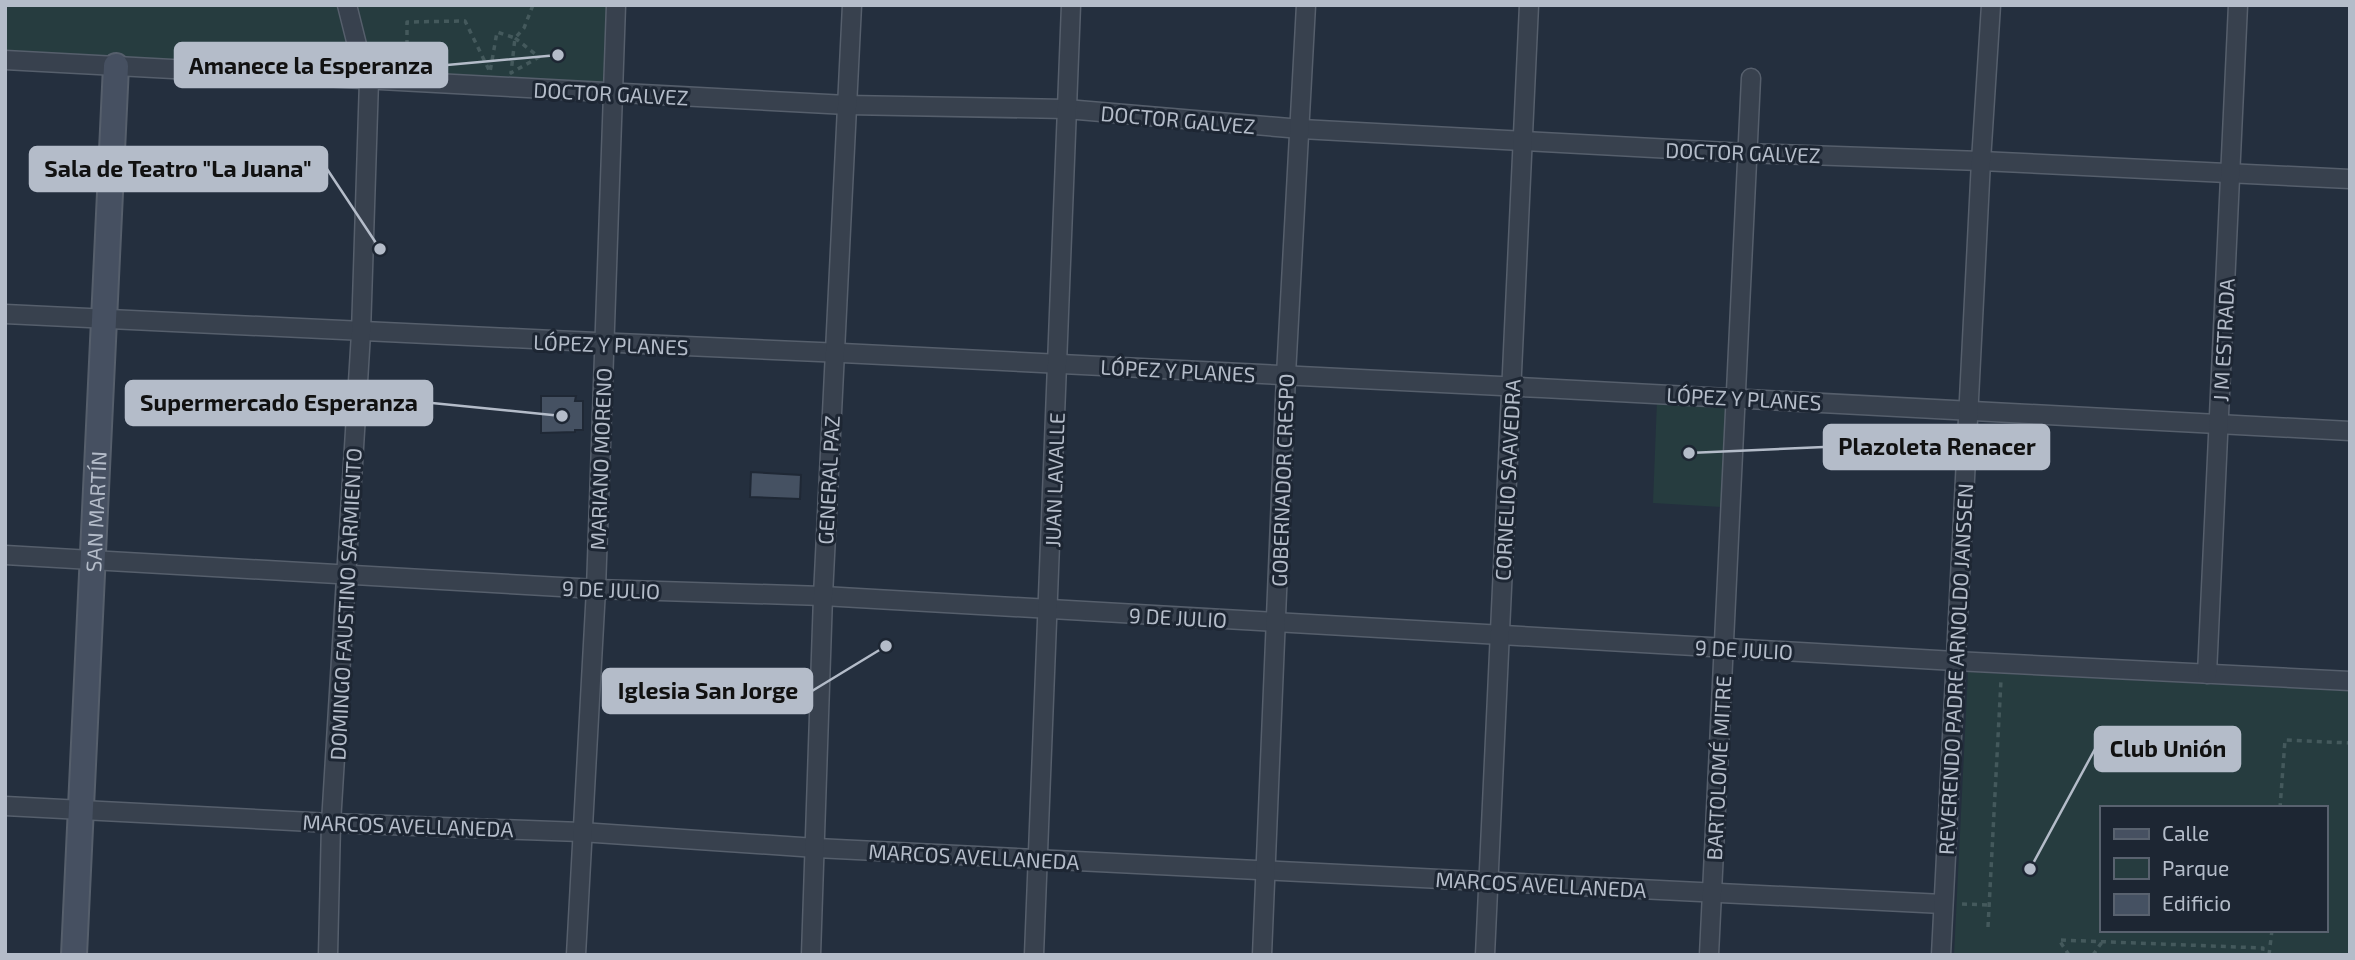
<svg xmlns="http://www.w3.org/2000/svg" width="2355" height="960" font-family="'Exo 2',sans-serif">
	<style>
		.green { fill: #263c3f; fill-rule: evenodd }
		.building { fill: #455162; stroke: #1f2835; stroke-width: 2 }
		.lines { fill: none; stroke-linecap: round; stroke-linejoin: round }
		.minor-casing { stroke: #565f6c; stroke-width: 21 }
		.secondary-casing { stroke: #565f6c; stroke-width: 28 }
		.path { stroke: #44595c; stroke-width: 3.5; stroke-dasharray: 5 5; stroke-linecap: butt }
		.minor { stroke: #38414e; stroke-width: 18 }
		.secondary { stroke: #465061; stroke-width: 24 }
		.labels { text-anchor: middle; dominant-baseline: central; stroke-width: 6; stroke-linejoin: round; paint-order: stroke }
		.street-label { font-size: 21px; fill: #b4bcc9; stroke: #1d2633 }
		.leader { fill: none; stroke: #b4bcc9; stroke-width: 2.5 }
		.callout-dot { fill: #b4bcc9; stroke: #1d2633; stroke-width: 2.5 }
		.callout { fill: #b4bcc9; stroke: #b4bcc9; stroke-width: 2.5 }
		.callout-label { font-size: 23px; text-anchor: middle; font-weight: bold; fill: #111 }
	</style>
	<rect width="100%" height="100%" fill="#242f3e"/>
	<g class="green">
		<polygon points="5,5 616,5 611,93 5,60"/>
		<polygon points="1657,400 1726,403 1721,507 1653,503"/>
		<path d="M 1968,672 L 2350,691 L 2350,955 L 1954,955 ZM 2101,808 L 2325,808 L 2325,930 L 2101,930 Z"/>
	</g>
	<g class="building">
		<polygon points="541,396 576,396 575,401 583,401 583,430 575,430 575,432 541,433"/>
		<polygon points="751,472 801,475 800,499 750,497"/>
	</g>
	<g class="lines">
		<defs>
			<g id="minor">
				<polyline points="5,60 847,105 1066,109 1301,129 1746,153 1981,161 2350,179"/>
				<path d="M 5,314 C 284,329 563,340 842,353 C 1345,378 1847,403 2350,431"/>
				<polyline points="5,555 596,589 823,596 1955,661 2350,681"/>
				<polyline points="2207,674 2238,5"/>
				<polyline points="5,806 331,823 581,832 816,848 1943,904"/>
				<polyline points="328,955 331,823 361,333 369,80 358,49 347,5"/>
				<polyline points="576,955 596,589 616,5"/>
				<polyline points="811,955 823,596 852,5"/>
				<polyline points="1034,955 1071,5"/>
				<polyline points="1262,955 1286,375 1306,5"/>
				<polyline points="1485,955 1529,5"/>
				<polyline points="1709,955 1751,78"/>
				<polyline points="1941,955 1981,161 1991,5"/>
			</g>
			<g id="secondary">
				<path id="s1" d="M 74,955 L 116,66"/>
			</g>
		</defs>
		<use href="#minor" class="minor-casing"/>
		<use href="#secondary" class="secondary-casing"/>
		<g class="path">
			<polygon points="515,38 539,57 511,73"/>
			<polyline points="407,65 407,22 465,21 490,72 497,32 515,38 524,28 533,5"/>
			<polyline points="2280,808 2285,740 2350,743"/>
			<polyline points="1962,904 1990,905"/>
			<polyline points="1988,927 2001,680"/>
			<polyline points="2069,955 2059,940 2263,948 2262,955"/>
			<polyline points="2093,955 2102,942"/>
			<polyline points="2269,955 2272,930"/>
		</g>
		<use href="#minor" class="minor"/>
		<use href="#secondary" class="secondary"/>
	</g>
	<g class="labels">
		<g class="street-label">
			<text transform="translate(611 93) rotate(3)">DOCTOR GALVEZ</text>
			<text transform="translate(1178 119) rotate(5)">DOCTOR GALVEZ</text>
			<text transform="translate(1743 152) rotate(2)">DOCTOR GALVEZ</text>
			<text transform="translate(2223 340) rotate(-87)">J M ESTRADA</text>
			<text transform="translate(611 344) rotate(2)">LÓPEZ Y PLANES</text>
			<text transform="translate(1178 370) rotate(3)">LÓPEZ Y PLANES</text>
			<text transform="translate(1744 398) rotate(3)">LÓPEZ Y PLANES</text>
			<text transform="translate(600 459) rotate(-88)">MARIANO MORENO</text>
			<text transform="translate(828 480) rotate(-87)">GENERAL PAZ</text>
			<text transform="translate(1054 480) rotate(-88)">JUAN LAVALLE</text>
			<text transform="translate(1282 480) rotate(-88)">GOBERNADOR CRESPO</text>
			<text transform="translate(1507 480) rotate(-87)">CORNELIO SAAVEDRA</text>
			<text stroke="none"><textPath href="#s1" startOffset="444">SAN MARTÍN</textPath></text>
			<text transform="translate(611 589) rotate(2)">9 DE JULIO</text>
			<text transform="translate(345 604) rotate(-87)">DOMINGO FAUSTINO SARMIENTO</text>
			<text transform="translate(1178 617) rotate(3)">9 DE JULIO</text>
			<text transform="translate(1744 649) rotate(3)">9 DE JULIO</text>
			<text transform="translate(1955 669) rotate(-87)">REVERENDO PADRE ARNOLDO JANSSEN</text>
			<text transform="translate(1718 768) rotate(-87)">BARTOLOMÉ MITRE</text>
			<text transform="translate(408 825) rotate(2)">MARCOS AVELLANEDA</text>
			<text transform="translate(974 856) rotate(3)">MARCOS AVELLANEDA</text>
			<text transform="translate(1541 884) rotate(3)">MARCOS AVELLANEDA</text>
		</g>
	</g>
	<path class="leader" d="M558 55L447 65M380 249L327 169M562 416L432 403M1689 453L1824 447M886 646L812 691M2030 869L2095 749"/>
	<g class="callout-dot">
		<circle cx="558" cy="55" r="7"/>
		<circle cx="380" cy="249" r="7"/>
		<circle cx="562" cy="416" r="7"/>
		<circle cx="1689" cy="453" r="7"/>
		<circle cx="886" cy="646" r="7"/>
		<circle cx="2030" cy="869" r="7"/>
	</g>
	<g class="callout">
		<rect x="175" y="43" width="272" height="44" rx="7"/>
		<rect x="30" y="147" width="297" height="44" rx="7"/>
		<rect x="126" y="381" width="306" height="44" rx="7"/>
		<rect x="1824" y="425" width="225" height="44" rx="7"/>
		<rect x="603" y="669" width="209" height="44" rx="7"/>
		<rect x="2095" y="727" width="145" height="44" rx="7"/>
	</g>
	<g class="callout-label">
		<text x="311" y="74">Amanece la Esperanza</text>
		<text x="178" y="177">Sala de Teatro "La Juana"</text>
		<text x="279" y="411">Supermercado Esperanza</text>
		<text x="1937" y="455">Plazoleta Renacer</text>
		<text x="708" y="699">Iglesia San Jorge</text>
		<text x="2168" y="757">Club Unión</text>
	</g>
	<rect width="2355" height="960" fill="none" stroke="#b4bcc9" stroke-width="14"/>
	<rect x="2100" y="806" width="228" height="126" fill="#1d2633" stroke="#59626f" stroke-width="2"/>
	<rect x="2114" y="829" width="35" height="10" fill="#465061" stroke="#59626f" stroke-width="2"/>
	<text x="2162" y="841" font-size="21" fill="#b4bcc9">Calle</text>
	<rect x="2114" y="858" width="35" height="21" fill="#263c3f" stroke="#59626f" stroke-width="2"/>
	<text x="2162" y="876" font-size="21" fill="#b4bcc9">Parque</text>
	<rect x="2114" y="894" width="35" height="21" fill="#455162" stroke="#59626f" stroke-width="2"/>
	<text x="2162" y="911" font-size="21" fill="#b4bcc9">Edificio</text>
</svg>
